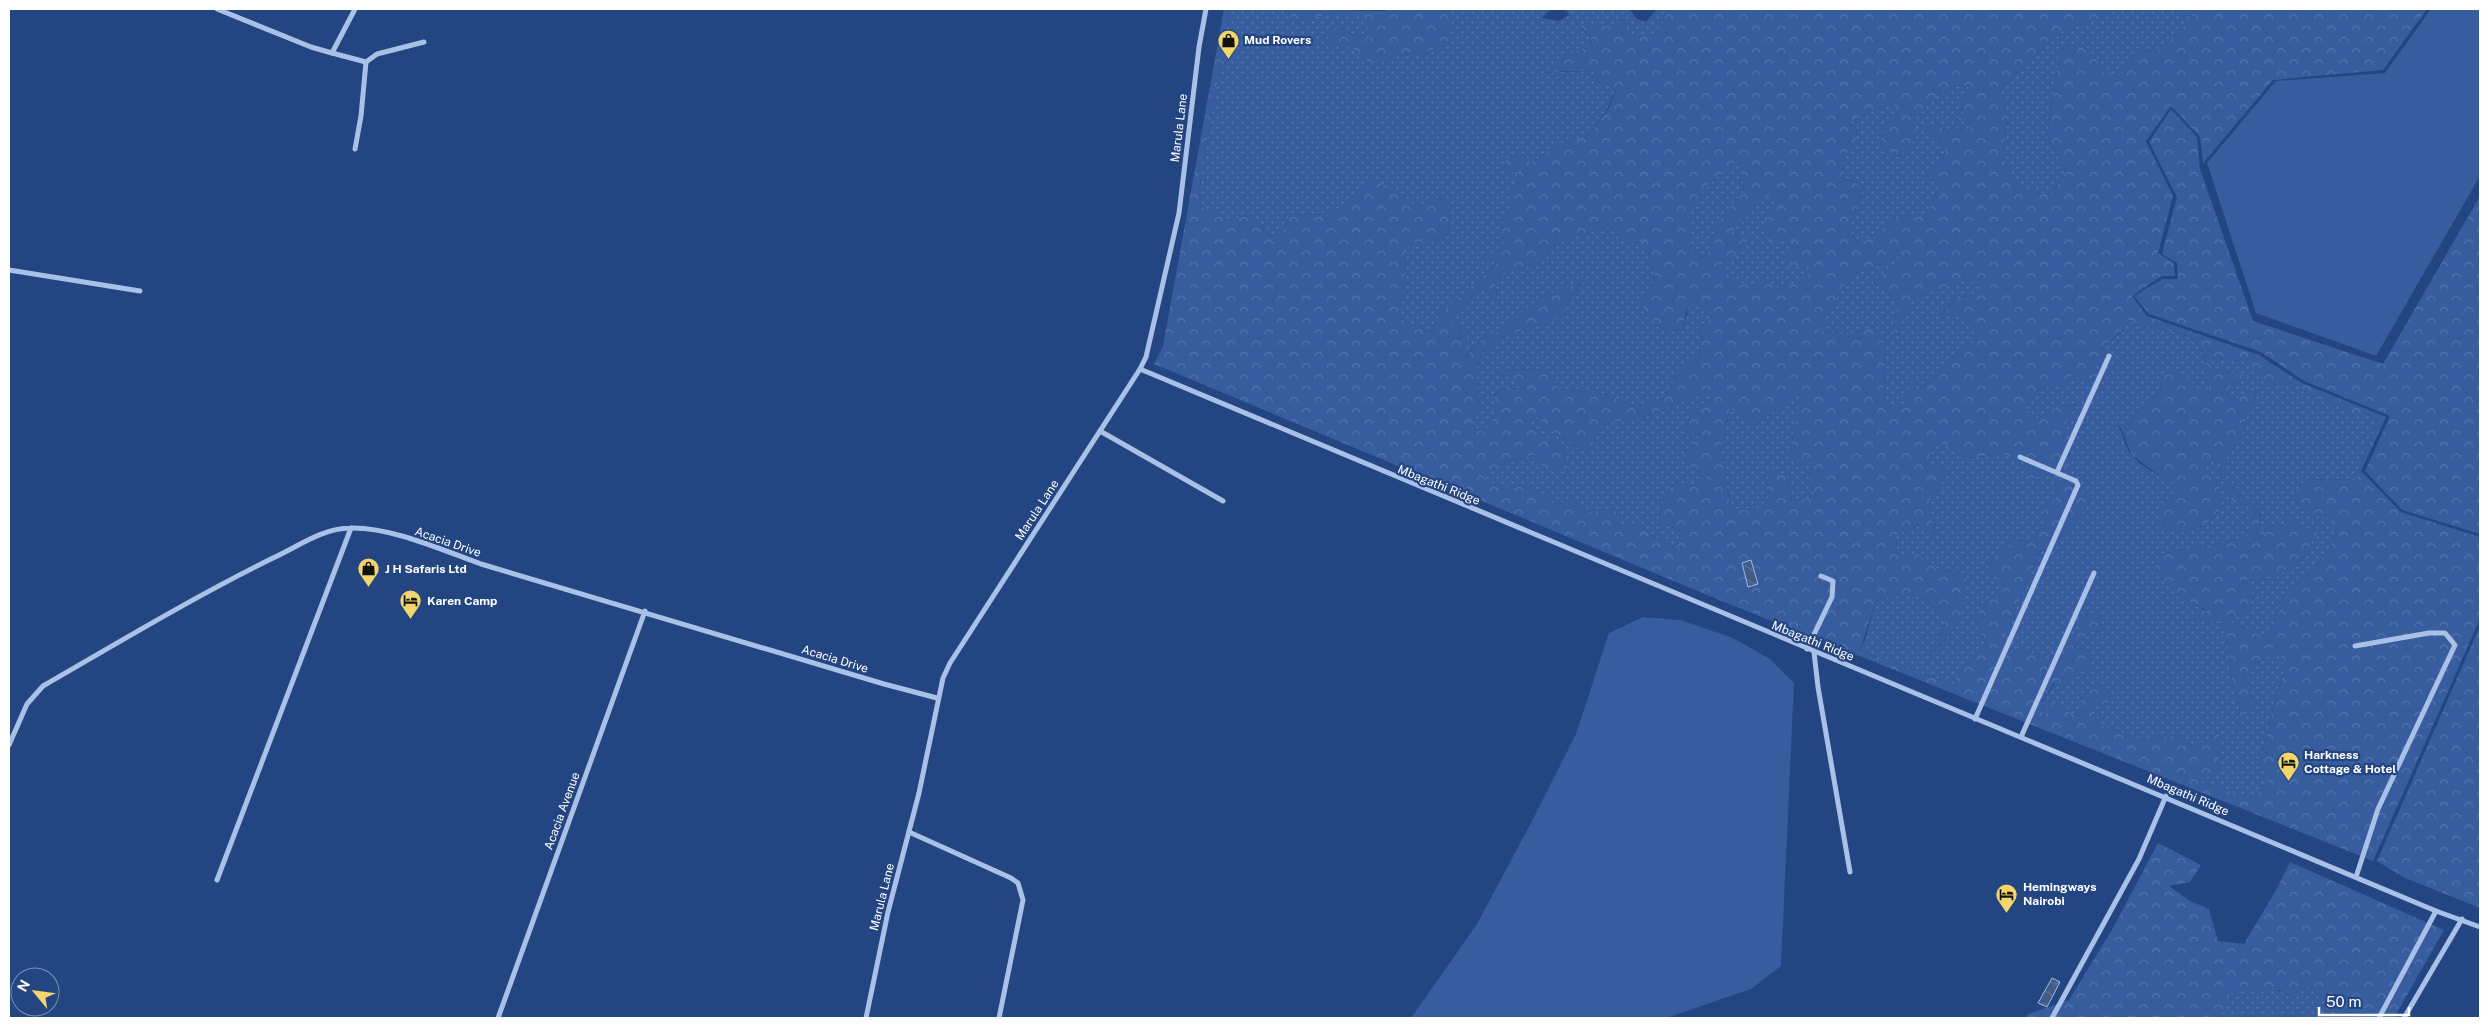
<svg xmlns="http://www.w3.org/2000/svg" width="2489" height="1027" font-family="'Public Sans',sans-serif">
	<style>
		.grass { fill: #375d9f }
		.forest { fill: url(#forest-crowns); fill-rule: evenodd }
		.garden { fill: url(#garden-dots) }
		.water { fill: url(#water-waves); stroke: #9ebbe8 }
		.lines { fill: none; stroke-linecap: round; stroke-linejoin: round }
		.street { stroke: #aac1e7; stroke-width: 5 }
		.labels { text-anchor: middle; dominant-baseline: central; stroke-width: 4.5; stroke-linejoin: round; paint-order: stroke }
		.poi-label { font-size: 12px; font-weight: bold; fill: #fff; stroke: #234581; text-anchor: start }
		.street-label { font-size: 12px; fill: #fff; stroke: #234581 }
	</style>
	<defs>
		<pattern id="forest-crowns" width="20" height="18" patternUnits="userSpaceOnUse" patternTransform="scale(1.25)"><rect width="20" height="18" fill="#375d9f"/><path d="M2 6a3 3 0 1 1 6 0M12 15a3 3 0 1 1 6 0" fill="none" stroke="#5575ad"/></pattern>
		<pattern id="garden-dots" width="8" height="8" patternUnits="userSpaceOnUse" patternTransform="scale(1.25)"><rect width="8" height="8" fill="#375d9f"/><path d="M2 2h.1M6 6h.1" fill="none" stroke="#5575ad" stroke-width="1.8" stroke-linecap="round"/></pattern>
		<pattern id="water-waves" width="16" height="10" patternUnits="userSpaceOnUse" patternTransform="scale(1.25)"><rect width="16" height="10" fill="#415a86"/><path d="M0 5q4-4 8 0t8 0" fill="none" stroke="#5e7398"/></pattern>
	</defs>
	<rect width="100%" height="100%" fill="#234581"/>
	<g class="grass">
		<polygon points="2431,9 2480,9 2480,176 2376,356 2256,313 2207,163 2276,81 2385,73"/>
		<polygon points="1643,617 1680,620 1733,638 1770,659 1794,683 1781,966 1751,989 1666,1018 1411,1018 1477,924 1533,819 1576,734 1609,633"/>
	</g>
	<g class="forest">
		<path d="M 1224,9 L 1230,9 L 1199,190 L 1201,207 L 1229,220 L 1252,215 L 1273,241 L 1283,230 L 1291,213 C 1333,220 1345,207 1374,178 L 1420,207 L 1438,197 L 1450,209 L 1448,234 L 1434,241 L 1408,244 L 1400,319 L 1431,332 L 1441,313 L 1501,260 L 1480,262 L 1503,246 L 1502,221 L 1513,206 L 1505,192 L 1519,183 L 1512,171 L 1502,166 L 1507,158 L 1524,155 L 1532,164 L 1549,150 L 1567,141 L 1589,135 L 1608,109 L 1616,90 L 1598,82 L 1593,70 C 1576,73 1561,70 1544,73 L 1575,51 L 1590,47 L 1591,37 L 1578,25 L 1611,26 L 1619,19 L 1629,25 L 1629,31 L 1636,38 L 1658,33 L 1668,9 L 2116,9 L 2116,11 L 2062,31 L 2000,89 L 2007,118 L 2003,156 L 2020,190 L 2052,194 L 2066,170 L 2047,136 L 2055,78 L 2064,45 L 2089,48 L 2105,73 L 2121,73 L 2137,49 L 2157,52 L 2194,16 L 2184,15 L 2180,9 L 2427,9 L 2383,70 L 2273,80 L 2203,163 L 2200,137 L 2171,106 L 2146,141 L 2173,196 L 2158,253 L 2174,263 L 2175,276 L 2162,276 L 2132,296 L 2147,316 L 2259,355 L 2302,383 L 2386,417 L 2361,471 L 2401,512 L 2480,537 L 2480,619 L 2373,861 L 1719,600 L 1154,364 L 1163,346 ZM 1956,85 L 1969,87 L 1961,102 L 1963,116 L 1954,120 L 1971,122 L 1970,129 L 1956,130 L 1950,134 L 1937,124 L 1922,124 L 1927,136 L 1939,138 L 1945,151 L 1942,160 L 1926,177 L 1930,180 L 1941,182 L 1927,214 L 1901,216 L 1859,245 L 1849,228 L 1863,190 L 1855,181 L 1841,180 L 1844,157 L 1856,142 L 1857,128 L 1849,124 L 1870,111 L 1892,104 L 1899,109 L 1884,126 L 1880,144 L 1898,157 L 1910,146 L 1918,132 L 1912,125 C 1925,106 1936,95 1956,85 ZM 1739,160 L 1744,191 C 1721,216 1714,225 1706,259 L 1689,251 L 1691,239 L 1689,216 L 1709,184 ZM 1610,227 L 1625,243 L 1645,242 L 1655,278 L 1641,301 C 1649,326 1657,329 1682,331 L 1688,305 L 1705,307 L 1714,314 L 1699,329 L 1703,337 L 1698,357 L 1676,377 L 1664,399 L 1632,406 L 1606,394 L 1559,389 L 1544,370 L 1515,369 L 1498,373 L 1528,387 L 1500,390 L 1494,396 L 1496,412 L 1485,433 L 1471,425 L 1479,408 L 1476,371 L 1481,354 L 1497,339 L 1564,316 L 1570,298 L 1583,280 L 1539,298 L 1506,327 L 1484,338 L 1465,357 L 1467,338 L 1459,327 L 1448,318 L 1467,307 L 1473,293 L 1484,288 L 1497,300 L 1495,281 L 1510,271 L 1544,261 L 1553,245 L 1577,235 ZM 1901,254 L 1901,264 L 1885,271 L 1873,282 L 1887,290 L 1898,304 L 1893,326 L 1896,336 L 1914,300 L 1965,279 L 1980,287 L 1973,297 L 1958,296 L 1940,316 L 1966,318 L 1980,330 L 1973,343 L 1959,351 L 1940,373 L 1917,390 L 1914,375 L 1904,408 L 1884,406 L 1885,347 L 1875,326 L 1854,333 L 1819,332 L 1850,274 L 1870,269 ZM 2125,317 C 2139,329 2143,326 2160,329 C 2207,337 2206,351 2209,394 L 2198,389 L 2187,376 L 2177,376 L 2176,368 L 2161,378 L 2160,394 L 2131,416 L 2131,423 L 2127,428 L 2110,419 L 2121,428 L 2131,454 L 2158,475 L 2176,485 L 2172,497 L 2160,505 L 2160,526 L 2180,533 L 2206,525 L 2222,508 L 2217,489 L 2216,473 L 2203,471 L 2208,458 L 2215,461 L 2234,506 L 2248,504 L 2254,518 L 2245,538 L 2161,554 L 2151,573 L 2193,604 L 2207,610 L 2187,620 L 2226,624 L 2232,683 L 2240,707 L 2236,734 L 2254,701 L 2245,681 L 2256,663 L 2279,652 L 2285,671 L 2276,696 L 2260,763 L 2268,779 L 2254,799 L 2202,782 L 2220,768 L 2218,749 L 2220,732 L 2194,748 L 2176,735 L 2141,740 L 2098,724 L 2094,708 L 2111,701 L 2105,684 L 2081,694 L 2079,716 L 2058,708 L 2056,700 L 2048,703 L 2044,715 L 2042,703 L 2054,683 L 2064,688 L 2073,673 L 2091,667 L 2092,651 L 2074,647 L 2090,632 L 2102,631 L 2097,611 L 2085,617 L 2060,665 L 2026,650 L 2020,649 L 2004,638 L 2039,553 L 2071,530 L 2091,499 L 2066,481 L 2071,460 L 2063,440 L 2068,420 L 2078,404 L 2056,408 L 2035,420 L 2026,409 L 2038,389 L 2059,385 L 2066,389 L 2070,376 L 2080,378 L 2087,386 L 2103,375 L 2093,366 L 2105,362 L 2106,352 L 2102,348 L 2124,329 ZM 2221,357 L 2225,362 L 2246,359 L 2264,385 C 2275,387 2279,382 2287,383 C 2299,385 2307,393 2318,398 C 2331,404 2341,406 2353,415 L 2366,413 L 2378,421 L 2360,465 L 2357,479 L 2305,480 L 2295,492 L 2295,499 L 2301,510 L 2323,515 L 2337,526 L 2331,545 L 2309,575 L 2284,592 L 2275,625 L 2265,637 L 2232,623 L 2229,616 L 2241,614 L 2250,617 L 2253,594 L 2246,580 L 2275,578 L 2308,554 L 2312,538 L 2322,534 L 2307,528 L 2286,511 L 2285,525 L 2267,527 L 2261,539 L 2257,532 C 2266,508 2255,505 2238,493 C 2230,487 2225,475 2220,467 C 2232,450 2249,430 2247,409 L 2256,400 L 2255,389 L 2251,385 L 2238,399 L 2232,400 L 2228,396 L 2232,385 L 2242,379 L 2244,373 C 2230,372 2217,375 2212,360 ZM 1801,390 L 1790,453 L 1798,467 L 1813,461 L 1809,483 L 1816,496 L 1792,502 L 1789,479 L 1772,465 L 1767,483 L 1770,500 L 1755,510 L 1731,509 L 1721,452 L 1730,408 L 1756,425 ZM 1700,393 L 1711,399 L 1693,411 L 1685,431 L 1701,435 L 1683,454 L 1690,468 L 1711,476 L 1696,487 L 1675,481 L 1663,500 L 1659,522 L 1681,531 L 1676,550 L 1632,523 L 1619,526 L 1615,508 L 1586,512 L 1571,498 L 1558,505 C 1538,490 1528,481 1502,489 L 1482,475 L 1506,462 L 1534,455 L 1546,471 L 1568,471 L 1563,448 L 1529,426 L 1535,415 L 1544,427 L 1587,453 L 1604,424 L 1651,415 ZM 1940,441 L 1967,458 L 2002,454 L 2026,463 L 2030,481 L 2052,468 L 2058,497 L 2043,507 L 2044,522 L 2033,541 L 2015,540 L 1996,553 L 1986,572 L 2005,586 L 1999,597 L 1980,604 L 1976,623 L 1986,643 L 1958,675 L 1954,685 L 1860,650 L 1876,601 L 1907,591 L 1928,602 L 1945,623 L 1928,658 C 1955,628 1970,618 1966,574 L 1939,570 L 1918,554 L 1897,554 L 1896,536 L 1918,525 L 1935,536 L 1929,502 L 1949,472 L 1924,462 Z"/>
		<polygon points="1289,9 1384,11 1387,9 1439,9 1451,14 1451,43 1421,54 1398,53 1373,67 1357,51 1326,44 1335,27 1371,41 1327,15 1291,22"/>
		<polygon points="2171,109 2197,137 2200,169 2253,321 2383,364 2480,196 2480,534 2402,510 2365,471 2390,416 2304,381 2261,352 2149,314 2134,296 2162,279 2178,279 2177,263 2162,254 2177,197 2149,142"/>
		<polygon points="2480,626 2480,908 2405,878 2377,861"/>
		<polygon points="2158,843 2201,865 2190,882 2169,886 2190,901 2209,909 2218,941 2244,944 2275,892 2290,862 2444,930 2394,1018 2336,1018 2334,1007 2309,987 2288,995 2279,990 2230,994 2221,1018 2025,1018 2028,1014 2069,1000 2113,928"/>
	</g>
	<g class="garden">
		<path d="M 1230,9 L 1289,9 L 1291,22 L 1327,15 L 1364,13 L 1371,41 L 1335,27 L 1327,43 L 1357,50 L 1373,67 L 1398,53 L 1421,54 L 1451,43 L 1451,14 L 1439,9 L 1551,9 L 1542,18 L 1559,21 L 1569,15 L 1566,9 L 1629,9 L 1637,19 L 1646,22 L 1656,10 L 1668,9 L 1658,33 L 1635,38 L 1629,31 L 1629,25 L 1620,19 L 1611,26 L 1578,26 L 1591,37 L 1590,47 L 1575,51 L 1545,73 C 1561,71 1576,73 1593,70 L 1598,82 L 1616,89 L 1607,109 L 1589,135 L 1567,141 L 1549,150 L 1532,164 L 1524,155 L 1507,158 L 1502,166 L 1512,171 L 1519,183 L 1506,192 L 1513,206 L 1502,221 L 1503,246 L 1481,262 L 1502,259 L 1441,313 L 1431,332 L 1400,319 L 1408,244 L 1434,241 L 1448,234 L 1450,210 L 1439,197 L 1420,208 L 1374,179 C 1344,208 1334,219 1291,213 L 1283,230 L 1273,241 L 1252,215 L 1229,220 L 1201,207 L 1199,190 Z"/>
		<polygon points="2116,9 2180,9 2184,15 2195,16 2157,52 2137,49 2122,73 2105,73 2088,48 2064,45 2055,78 2047,136 2066,170 2052,194 2020,190 2003,156 2007,118 2000,89 2062,31 2116,11"/>
		<path d="M 1956,85 L 1969,87 L 1962,102 L 1963,116 L 1955,119 L 1971,122 L 1970,129 L 1956,130 L 1950,134 L 1937,124 L 1923,124 L 1927,136 L 1939,138 L 1945,151 L 1942,160 L 1926,177 L 1930,180 L 1941,182 L 1927,214 L 1901,216 L 1859,245 L 1849,228 L 1863,190 L 1855,181 L 1841,180 L 1844,157 L 1856,142 L 1857,128 L 1849,124 L 1870,111 L 1892,104 L 1900,109 L 1884,126 L 1880,144 L 1898,157 L 1910,146 L 1918,132 L 1912,125 C 1924,106 1936,95 1956,85 Z"/>
		<path d="M 1739,159 L 1744,191 C 1721,217 1714,225 1706,259 L 1689,251 L 1691,239 L 1688,216 L 1709,184 Z"/>
		<path d="M 1771,193 L 1779,201 L 1764,217 L 1765,233 L 1770,245 L 1783,239 L 1796,243 L 1780,260 L 1793,269 L 1806,263 L 1810,273 L 1782,290 L 1766,281 C 1745,286 1732,284 1720,265 L 1739,255 L 1751,233 L 1729,238 L 1746,210 Z"/>
		<path d="M 1610,227 L 1625,243 L 1645,242 L 1655,278 L 1641,301 C 1649,325 1657,330 1682,331 L 1687,315 L 1688,304 L 1705,307 L 1714,314 L 1699,329 L 1703,337 L 1698,357 L 1676,377 L 1664,399 L 1632,406 L 1606,394 L 1559,389 L 1544,370 L 1515,369 L 1499,373 L 1529,387 L 1500,390 L 1494,395 L 1496,412 L 1485,433 L 1471,425 L 1479,408 L 1476,371 L 1481,354 L 1497,339 L 1564,316 L 1570,298 L 1583,281 L 1539,298 L 1506,327 L 1484,338 L 1464,357 L 1467,338 L 1459,327 L 1447,318 L 1467,307 L 1473,293 L 1484,288 L 1497,299 L 1495,281 L 1510,271 L 1544,261 L 1553,245 L 1577,235 Z"/>
		<polygon points="1901,254 1901,264 1885,271 1873,282 1887,290 1898,304 1893,326 1896,336 1913,300 1965,279 1981,287 1973,297 1958,296 1940,315 1966,318 1980,330 1973,343 1959,351 1940,373 1917,390 1914,376 1904,408 1884,406 1885,347 1875,326 1854,333 1818,332 1850,274 1870,269"/>
		<path d="M 2124,316 C 2140,330 2141,325 2160,329 C 2207,337 2206,352 2209,394 L 2198,389 L 2187,377 L 2177,377 L 2176,369 L 2161,378 L 2160,394 L 2131,416 L 2131,423 L 2127,428 L 2113,421 C 2126,432 2122,443 2131,454 C 2142,468 2162,477 2177,485 L 2172,497 L 2160,505 L 2160,526 L 2180,533 L 2206,525 L 2222,508 L 2217,489 L 2216,474 L 2203,471 L 2207,457 L 2215,461 L 2234,506 L 2249,504 L 2254,518 L 2245,538 L 2161,554 L 2152,572 L 2193,604 L 2207,611 L 2188,620 L 2226,624 L 2232,683 L 2240,707 L 2236,732 L 2254,701 L 2245,681 L 2256,663 L 2279,651 L 2285,670 L 2276,696 L 2260,763 L 2268,779 L 2254,799 L 2201,782 L 2220,768 L 2218,749 L 2220,732 L 2194,748 L 2176,735 L 2141,740 L 2098,724 L 2094,707 L 2111,701 L 2105,684 L 2081,694 L 2080,716 L 2058,708 L 2056,700 L 2048,703 L 2045,717 L 2042,704 L 2055,683 L 2064,688 L 2073,673 L 2091,667 L 2092,651 L 2074,647 L 2090,632 L 2102,631 L 2097,611 L 2085,617 L 2060,665 L 2026,650 L 2020,650 L 2004,638 L 2039,553 L 2071,530 L 2091,499 L 2066,481 L 2071,460 L 2063,440 L 2068,420 L 2077,404 L 2056,408 L 2035,420 L 2026,409 L 2038,389 L 2059,385 L 2066,389 L 2070,376 L 2080,378 L 2087,386 L 2102,375 L 2092,366 L 2105,362 L 2106,352 L 2102,348 L 2124,330 Z"/>
		<path d="M 2221,357 L 2226,362 L 2246,359 L 2265,385 C 2275,387 2279,382 2287,383 C 2300,385 2307,393 2318,398 C 2331,404 2341,406 2353,414 L 2366,413 L 2378,421 L 2360,465 L 2357,479 L 2305,480 L 2295,492 L 2295,499 L 2301,510 L 2323,515 L 2337,525 L 2331,545 L 2309,575 L 2284,592 L 2275,625 L 2265,637 L 2232,623 L 2229,616 L 2241,614 L 2250,616 L 2253,594 L 2246,580 L 2275,578 L 2308,554 L 2312,538 L 2321,534 L 2307,528 L 2286,511 L 2285,525 L 2267,527 L 2261,539 L 2257,532 C 2267,508 2255,505 2238,493 C 2230,487 2225,475 2220,467 C 2232,450 2249,430 2247,409 L 2256,400 L 2255,389 L 2251,385 L 2238,399 L 2232,400 L 2228,396 L 2232,385 L 2242,379 L 2243,374 C 2230,371 2217,375 2211,360 Z"/>
		<polygon points="1802,389 1790,452 1798,467 1813,460 1809,483 1816,496 1792,502 1789,479 1772,466 1767,483 1770,500 1755,510 1731,509 1721,452 1730,408 1756,425"/>
		<path d="M 1700,393 L 1712,398 L 1693,411 L 1685,431 L 1701,435 L 1683,454 L 1690,468 L 1711,476 L 1696,487 L 1675,481 L 1663,500 L 1659,522 L 1681,531 L 1676,550 L 1632,523 L 1619,526 L 1615,508 L 1586,512 L 1571,498 L 1558,505 C 1538,490 1528,481 1502,489 L 1481,475 L 1506,462 L 1535,455 L 1546,471 L 1568,471 L 1563,448 L 1529,426 L 1535,414 L 1544,427 L 1587,453 L 1604,424 L 1651,415 Z"/>
		<path d="M 1940,441 L 1967,458 L 2002,454 L 2026,463 L 2030,481 L 2052,468 L 2058,497 L 2043,507 L 2044,522 L 2033,541 L 2015,540 L 1996,553 L 1986,572 L 2005,586 L 1999,597 L 1980,604 L 1976,623 L 1986,643 L 1959,675 L 1954,685 L 1860,650 L 1865,640 L 1876,601 L 1907,591 L 1928,602 L 1945,623 L 1929,656 C 1956,631 1969,612 1966,574 L 1939,570 L 1918,554 L 1897,555 L 1896,535 L 1919,525 L 1935,535 L 1929,502 L 1949,472 L 1924,462 Z"/>
		<path d="M 2309,987 L 2334,1007 L 2336,1018 L 2221,1018 L 2229,994 C 2250,990 2269,984 2288,995 Z"/>
	</g>
	<g class="water">
		<polygon points="1751,560 1758,584 1748,587 1742,563"/>
		<polygon points="2052,978 2060,982 2047,1007 2038,1003"/>
	</g>
	<g class="lines">
		<g class="street">
			<polyline points="217,9 311,47 332,53 355,9"/>
			<polyline points="332,53 366,62 377,54 424,42"/>
			<polyline points="355,149 361,116 366,62"/>
			<polyline points="9,270 140,291"/>
			<path d="M 1140,369 C 1571,552 2005,728 2436,911 L 2480,927"/>
			<polyline points="1100,431 1223,501"/>
			<polyline points="2057,472 2109,356"/>
			<polyline points="2355,646 2429,633 2445,633 2455,645 2378,809 2356,877"/>
			<polyline points="1807,649 1832,597 1833,581 1821,576"/>
			<polyline points="1814,652 1818,687 1850,872"/>
			<polyline points="1975,719 2078,485 2076,481 2020,457"/>
			<polyline points="2021,737 2094,573"/>
			<path d="M 9,745 L 27,704 L 43,686 C 119,642 194,597 273,558 C 297,547 323,528 350,528 C 392,527 442,550 481,564 L 884,684 L 937,698"/>
			<polyline points="909,832 1011,878 1018,883 1023,900 999,1018"/>
			<polyline points="217,880 351,528"/>
			<polyline points="498,1018 645,611"/>
			<polyline points="866,1018 888,912 919,793 943,678 950,663 1140,369 1146,357 1179,213 1199,47 1206,9"/>
			<polyline points="2052,1018 2139,859 2166,796"/>
			<polyline points="2379,1018 2436,911"/>
			<polyline points="2404,1018 2462,919"/>
		</g>
	</g>
	<defs>
		<symbol id="shop-pin" viewBox="-11 -11 22 30"><path d="M0 17L-7.5 6A9.5 9.5 0 1 1 7.5 6Z" fill="#f2d66c" stroke="#234581"/><path d="M-5-2.5h2.3a2.7 3.5 0 0 1 5.4 0H5L5.5 6h-11ZM-1.5-2.5h3a1.5 2.3 0 0 0-3 0Z" fill="#111"/></symbol>
		<symbol id="hotel-pin" viewBox="-11 -11 22 30"><path d="M0 17L-7.5 6A9.5 9.5 0 1 1 7.5 6Z" fill="#f2d66c" stroke="#234581"/><path d="M-6-4.5h1.5V1H6V5H4.5V3h-9V5H-6ZM-4 0a1.8 1.8 0 1 1 3.6 0ZM.5 0V-2.5h3Q6-2.5 6 0Z" fill="#111"/></symbol>
	</defs>
	<g fill-rule="evenodd">
		<use href="#shop-pin" x="1216" y="28" width="25" height="34"/>
		<use href="#shop-pin" x="356" y="556" width="25" height="34"/>
		<use href="#hotel-pin" x="398" y="588" width="25" height="34"/>
		<use href="#hotel-pin" x="2276" y="750" width="25" height="34"/>
		<use href="#hotel-pin" x="1994" y="882" width="25" height="34"/>
	</g>
	<g class="labels">
		<g class="poi-label">
			<text x="1244" y="40">Mud Rovers</text>
			<text x="385" y="569">J H Safaris Ltd</text>
			<text x="427" y="601">Karen Camp</text>
			<text x="2304" y="755">Harkness<tspan x="2304" dy="14">Cottage &amp; Hotel</tspan></text>
			<text x="2023" y="887">Hemingways<tspan x="2023" dy="14">Nairobi</tspan></text>
		</g>
		<g class="street-label">
			<text transform="translate(1179 128) rotate(-83)">Marula Lane</text>
			<text transform="translate(1439 485) rotate(22)">Mbagathi Ridge</text>
			<text transform="translate(1037 510) rotate(-57)">Marula Lane</text>
			<text transform="translate(448 542) rotate(19)">Acacia Drive</text>
			<text transform="translate(1813 641) rotate(22)">Mbagathi Ridge</text>
			<text transform="translate(835 659) rotate(17)">Acacia Drive</text>
			<text transform="translate(2188 795) rotate(23)">Mbagathi Ridge</text>
			<text transform="translate(562 811) rotate(-70)">Acacia Avenue</text>
			<text transform="translate(882 897) rotate(-76)">Marula Lane</text>
		</g>
	</g>
	<rect width="2489" height="1027" fill="none" stroke="#ffffff" stroke-width="20"/>
	<g transform="translate(35 992) rotate(299)"><circle r="24" fill="#234581" stroke="#7b8fb3"/>
	<path d="M0-4L9 19L0 12L-9 19Z" fill="#f2d66c"/>
	<text y="-8" font-size="14" font-weight="bold" text-anchor="middle" fill="#ffffff">N</text>
	</g>
	<path d="M2319 1007v8h90v-8" fill="none" stroke="#ffffff" stroke-width="2.5"/>
	<text x="2326" y="1007" font-size="15" fill="#ffffff" stroke="#234581" stroke-width="4" paint-order="stroke">50 m</text>
</svg>
